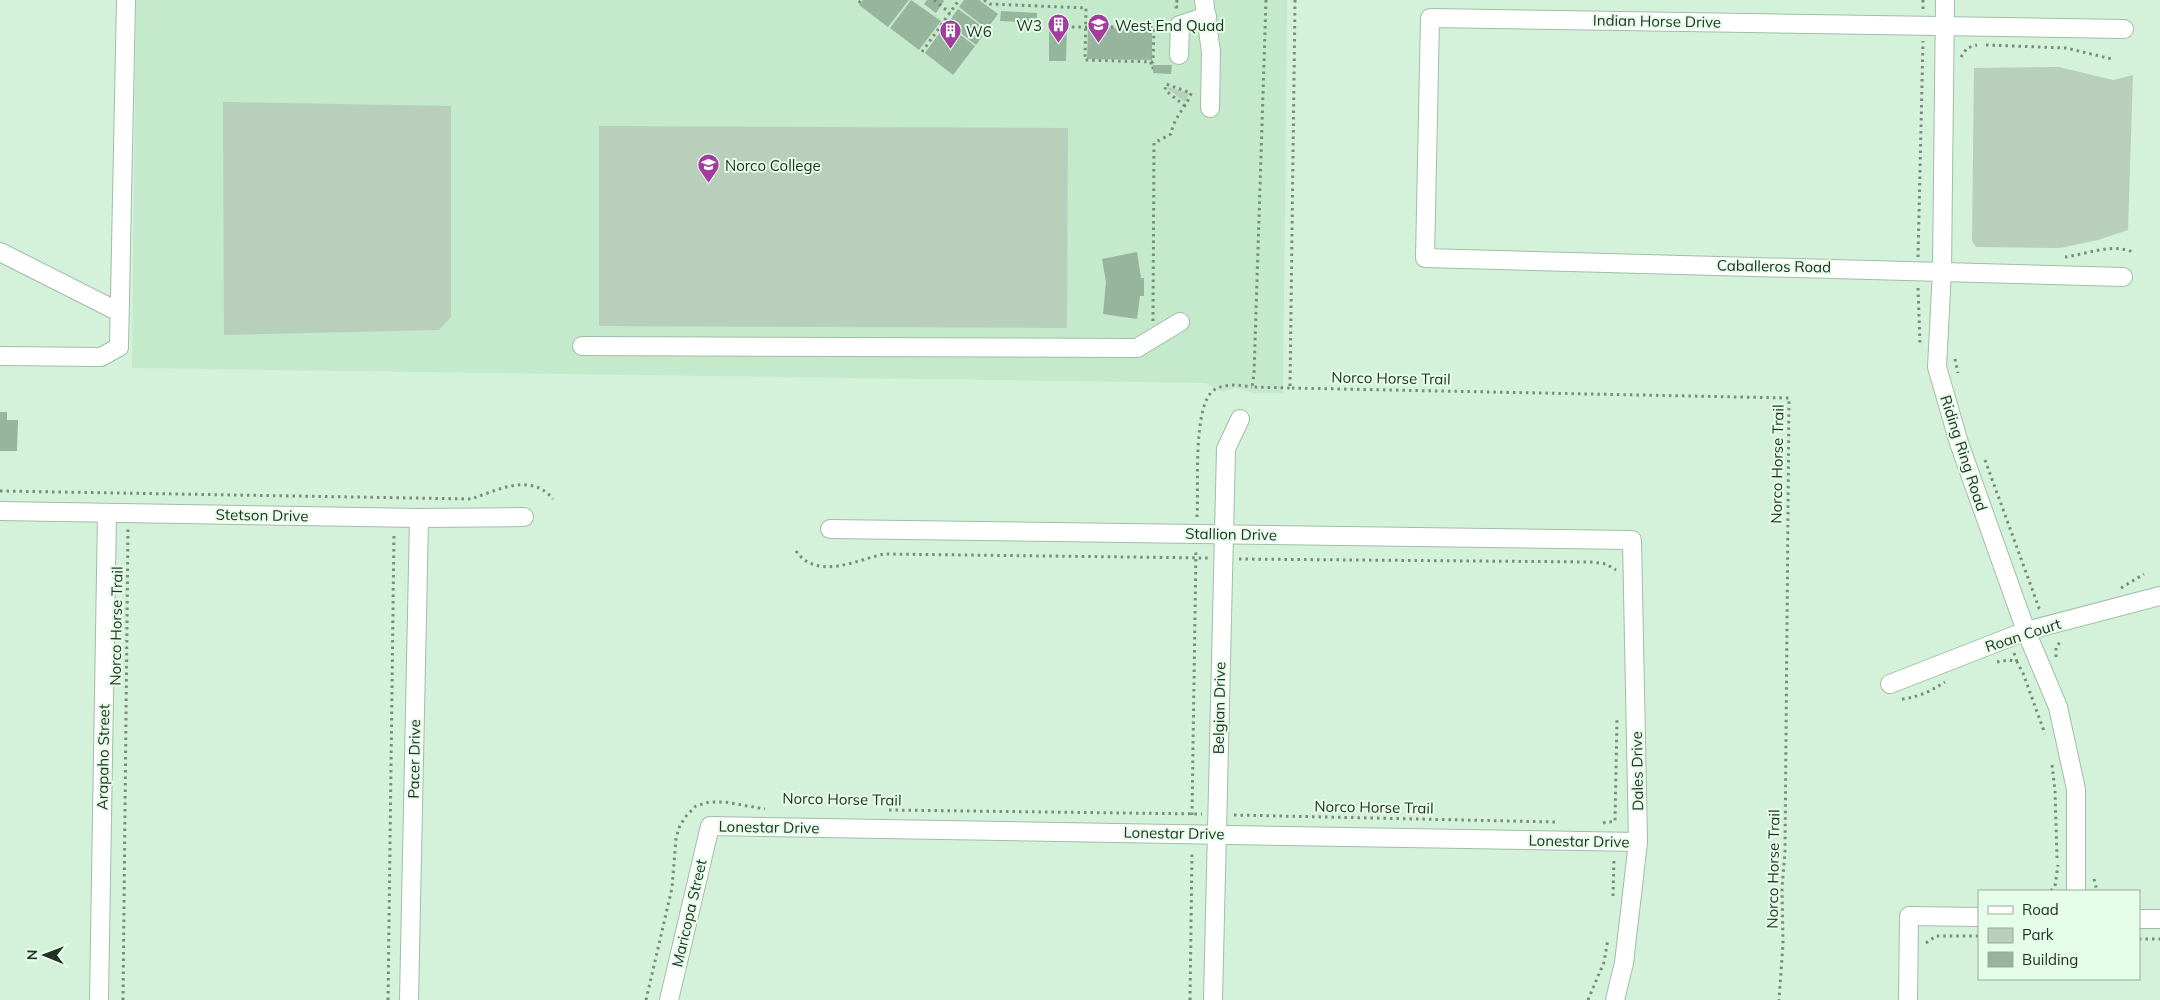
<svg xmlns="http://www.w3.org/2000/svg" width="2160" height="1000" font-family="Mulish,sans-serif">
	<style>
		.built { fill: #c4e9cb }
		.green { fill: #b7cfbb }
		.building { fill: #97b49c }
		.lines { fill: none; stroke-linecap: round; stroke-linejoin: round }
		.minor-casing { stroke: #a1bea6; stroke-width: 20 }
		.path { stroke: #798d7c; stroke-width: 3; stroke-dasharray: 2.5 4; stroke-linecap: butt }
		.minor { stroke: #fff; stroke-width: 18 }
		.labels { text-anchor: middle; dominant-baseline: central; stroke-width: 4; stroke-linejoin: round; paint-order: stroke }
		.street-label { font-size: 15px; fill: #253027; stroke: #e5fee9 }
		.poi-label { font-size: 15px; fill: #253027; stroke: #e5fee9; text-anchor: start }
	</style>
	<rect width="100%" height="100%" fill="#d4f2d9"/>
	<polygon class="built" points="136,0 1287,0 1283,393 1255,393 1234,388 1221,392 1206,383 132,368"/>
	<g class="green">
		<polygon points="2059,67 2113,80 2133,75 2128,230 2098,240 2060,248 1976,247 1972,241 1974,68"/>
		<polygon points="1168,87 1189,93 1185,102 1168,89"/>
		<polygon points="223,102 451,106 451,317 439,330 224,335"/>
		<polygon points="599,126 1068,128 1067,328 599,326"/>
	</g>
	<g class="building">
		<polygon points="863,0 909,0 888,27 859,5"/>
		<polygon points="911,0 941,21 919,50 890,28"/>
		<polygon points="927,0 943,0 944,1 936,13 924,4"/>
		<polygon points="964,0 979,0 998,14 987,29 959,7"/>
		<polygon points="958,9 987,30 976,45 948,23"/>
		<polygon points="1001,11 1037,13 1037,23 1000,21"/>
		<polygon points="946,24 975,46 953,75 925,53"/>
		<polygon points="1049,25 1067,25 1066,61 1049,61"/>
		<polygon points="1088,27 1152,29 1152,60 1087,59"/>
		<polygon points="1153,65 1172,65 1171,74 1153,73"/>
		<polygon points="1137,252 1141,278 1144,278 1144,296 1140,296 1137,319 1103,314 1106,282 1102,259"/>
		<polygon points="0,412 7,412 7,420 18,420 17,451 0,451"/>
	</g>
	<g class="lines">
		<defs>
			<g id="minor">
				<polyline points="1204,0 1211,52 1210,108"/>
				<polyline points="1945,0 1942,271 1937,367 1959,443 2026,631 2058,707 2076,789 2076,891"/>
				<polyline points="1179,55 1180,25 1207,16"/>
				<polyline points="0,252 119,312"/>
				<polyline points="2123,277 1425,258 1430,18 2124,29"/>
				<polyline points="582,346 1137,348 1180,322"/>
				<polyline points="0,356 101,357 119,347 126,0"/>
				<polyline points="0,511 419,518 524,517"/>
				<polyline points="830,529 1632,540 1638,842 1624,963 1615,1000"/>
				<polyline points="1890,684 2026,631 2160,596"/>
				<polyline points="2139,919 2160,919"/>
				<polyline points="99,1000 107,513"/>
				<polyline points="409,1000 419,518"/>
				<polyline points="669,1000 710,826 1638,842"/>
				<polyline points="1213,1000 1226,449 1240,419"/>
				<polyline points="1908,1000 1909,916 1979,917"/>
			</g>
		</defs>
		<use href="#minor" class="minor-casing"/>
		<g class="path">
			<polyline points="934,0 950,13"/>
			<polyline points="984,0 990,4 1086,8 1085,60 1153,62 1154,27 1067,27"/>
			<polyline points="1177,0 1176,7 1178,7"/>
			<polyline points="1266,0 1254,374 1252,387 1290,388"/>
			<polyline points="1295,0 1290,388 1789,398 1785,852 1782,888 1783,944 1779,1000"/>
			<polyline points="1923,0 1923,9"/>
			<polyline points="859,3 861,0"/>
			<polyline points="1986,45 2066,48 2112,59"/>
			<polyline points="922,52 959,0"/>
			<polyline points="1961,57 1967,48 1977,45"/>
			<polyline points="1151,62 1151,68 1153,68"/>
			<polyline points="1185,106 1165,90 1166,84 1191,93"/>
			<polyline points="1918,257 1923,41"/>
			<path d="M 2065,257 C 2088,254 2111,243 2133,252"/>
			<polyline points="1918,288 1920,344"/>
			<path d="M 1153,321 L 1154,143 L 1171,134 C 1174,116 1187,107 1192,91"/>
			<polyline points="1955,359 1958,373"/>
			<polyline points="1985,460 2039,608 2042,610"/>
			<path d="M 0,491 L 471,499 C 498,490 531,472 553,499"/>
			<path d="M 1197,517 C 1199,491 1192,405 1214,390 C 1225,383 1240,385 1252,387"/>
			<path d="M 796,551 C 817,581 856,560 884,554 L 1208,558"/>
			<polyline points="1239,559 1591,562 1606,564 1616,570"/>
			<polyline points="2121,588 2144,574"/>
			<polyline points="2014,653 2017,662"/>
			<polyline points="2056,657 2056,647 2062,640"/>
			<polyline points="1997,662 2009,660 2017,662 2023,673 2045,734"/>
			<path d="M 1902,699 C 1919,697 1931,691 1945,682"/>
			<polyline points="2052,765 2055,791 2057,858"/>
			<polyline points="889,810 1202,814"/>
			<polyline points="1192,815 1196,549"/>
			<polyline points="1234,815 1555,822"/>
			<polyline points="1603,823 1615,821 1617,719"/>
			<polyline points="2094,879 2097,891"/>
			<polyline points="2051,891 2055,886 2058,865"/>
			<polyline points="1613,896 1614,857"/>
			<polyline points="2139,939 2160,939"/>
			<polyline points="1926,943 1936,936 1979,936"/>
			<polyline points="123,1000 128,528"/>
			<polyline points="388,1000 394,533"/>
			<polyline points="646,1000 672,888 676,838 680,825 687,815 696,806 709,802 725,802 765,809"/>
			<polyline points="1190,1000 1192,851"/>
			<polyline points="1588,1000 1604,962 1608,939"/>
		</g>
		<use href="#minor" class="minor"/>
	</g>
	<defs>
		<symbol id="building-pin" viewBox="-11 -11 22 30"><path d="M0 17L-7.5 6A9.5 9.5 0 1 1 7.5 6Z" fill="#a43b9e" stroke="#e5fee9"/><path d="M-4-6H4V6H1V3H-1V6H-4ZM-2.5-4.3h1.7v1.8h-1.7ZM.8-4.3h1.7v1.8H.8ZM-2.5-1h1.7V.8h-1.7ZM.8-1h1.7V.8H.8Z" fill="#fff"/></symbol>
		<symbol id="school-pin" viewBox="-11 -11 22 30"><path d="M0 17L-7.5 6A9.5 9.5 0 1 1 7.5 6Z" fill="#a43b9e" stroke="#e5fee9"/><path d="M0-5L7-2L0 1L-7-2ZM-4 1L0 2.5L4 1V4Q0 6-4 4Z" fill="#fff"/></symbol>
		<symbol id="university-pin" viewBox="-11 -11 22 30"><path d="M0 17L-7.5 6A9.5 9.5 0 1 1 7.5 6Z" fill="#a43b9e" stroke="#e5fee9"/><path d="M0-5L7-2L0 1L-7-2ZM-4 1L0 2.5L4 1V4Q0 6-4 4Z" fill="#fff"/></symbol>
	</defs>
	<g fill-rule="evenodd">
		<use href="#building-pin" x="1046" y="12" width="25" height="34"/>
		<use href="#school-pin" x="1086" y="12" width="25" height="34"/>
		<use href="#building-pin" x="938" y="18" width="25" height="34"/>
		<use href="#university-pin" x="696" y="152" width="25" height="34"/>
	</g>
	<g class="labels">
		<g class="street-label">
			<text transform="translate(1657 21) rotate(1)">Indian Horse Drive</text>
			<text transform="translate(1774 266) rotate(1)">Caballeros Road</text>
			<text transform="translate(1391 378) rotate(1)">Norco Horse Trail</text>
			<text transform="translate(1964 453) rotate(72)">Riding Ring Road</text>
			<text transform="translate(1777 464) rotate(-89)">Norco Horse Trail</text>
			<text transform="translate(262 515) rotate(1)">Stetson Drive</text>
			<text transform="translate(1231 534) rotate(1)">Stallion Drive</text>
			<text transform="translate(116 626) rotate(-89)">Norco Horse Trail</text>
			<text transform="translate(2023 635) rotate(-18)">Roan Court</text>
			<text transform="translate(1219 708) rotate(-89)">Belgian Drive</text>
			<text transform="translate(103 757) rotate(-89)">Arapaho Street</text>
			<text transform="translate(414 759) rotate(-89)">Pacer Drive</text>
			<text transform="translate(1637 771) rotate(-91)">Dales Drive</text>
			<text transform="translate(842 799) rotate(1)">Norco Horse Trail</text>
			<text transform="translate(1374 807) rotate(1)">Norco Horse Trail</text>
			<text transform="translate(769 827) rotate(1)">Lonestar Drive</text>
			<text transform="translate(1174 833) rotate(1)">Lonestar Drive</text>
			<text transform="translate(1579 841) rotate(1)">Lonestar Drive</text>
			<text transform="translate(1773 869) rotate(-89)">Norco Horse Trail</text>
			<text transform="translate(689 913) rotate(-77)">Maricopa Street</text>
		</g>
		<g class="poi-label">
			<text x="1042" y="25" text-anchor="end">W3</text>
			<text x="1115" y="25">West End Quad</text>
			<text x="966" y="31">W6</text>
			<text x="725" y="165">Norco College</text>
		</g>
	</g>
	<rect x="1978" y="890" width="162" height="90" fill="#e5fee9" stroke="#98ac9b"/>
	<rect x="1988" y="906" width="25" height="8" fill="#ffffff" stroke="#98ac9b"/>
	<text x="2022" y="915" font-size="15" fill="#253027">Road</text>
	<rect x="1988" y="928" width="25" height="15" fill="#b7cfbb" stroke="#98ac9b"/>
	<text x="2022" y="940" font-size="15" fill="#253027">Park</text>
	<rect x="1988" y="952" width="25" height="15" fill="#97b49c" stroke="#98ac9b"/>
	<text x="2022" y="965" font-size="15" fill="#253027">Building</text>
	<g transform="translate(45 955) rotate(271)" stroke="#e5fee9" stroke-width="4" paint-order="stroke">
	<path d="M0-4L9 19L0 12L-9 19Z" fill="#253027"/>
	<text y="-8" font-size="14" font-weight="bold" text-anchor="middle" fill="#253027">N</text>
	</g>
</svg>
